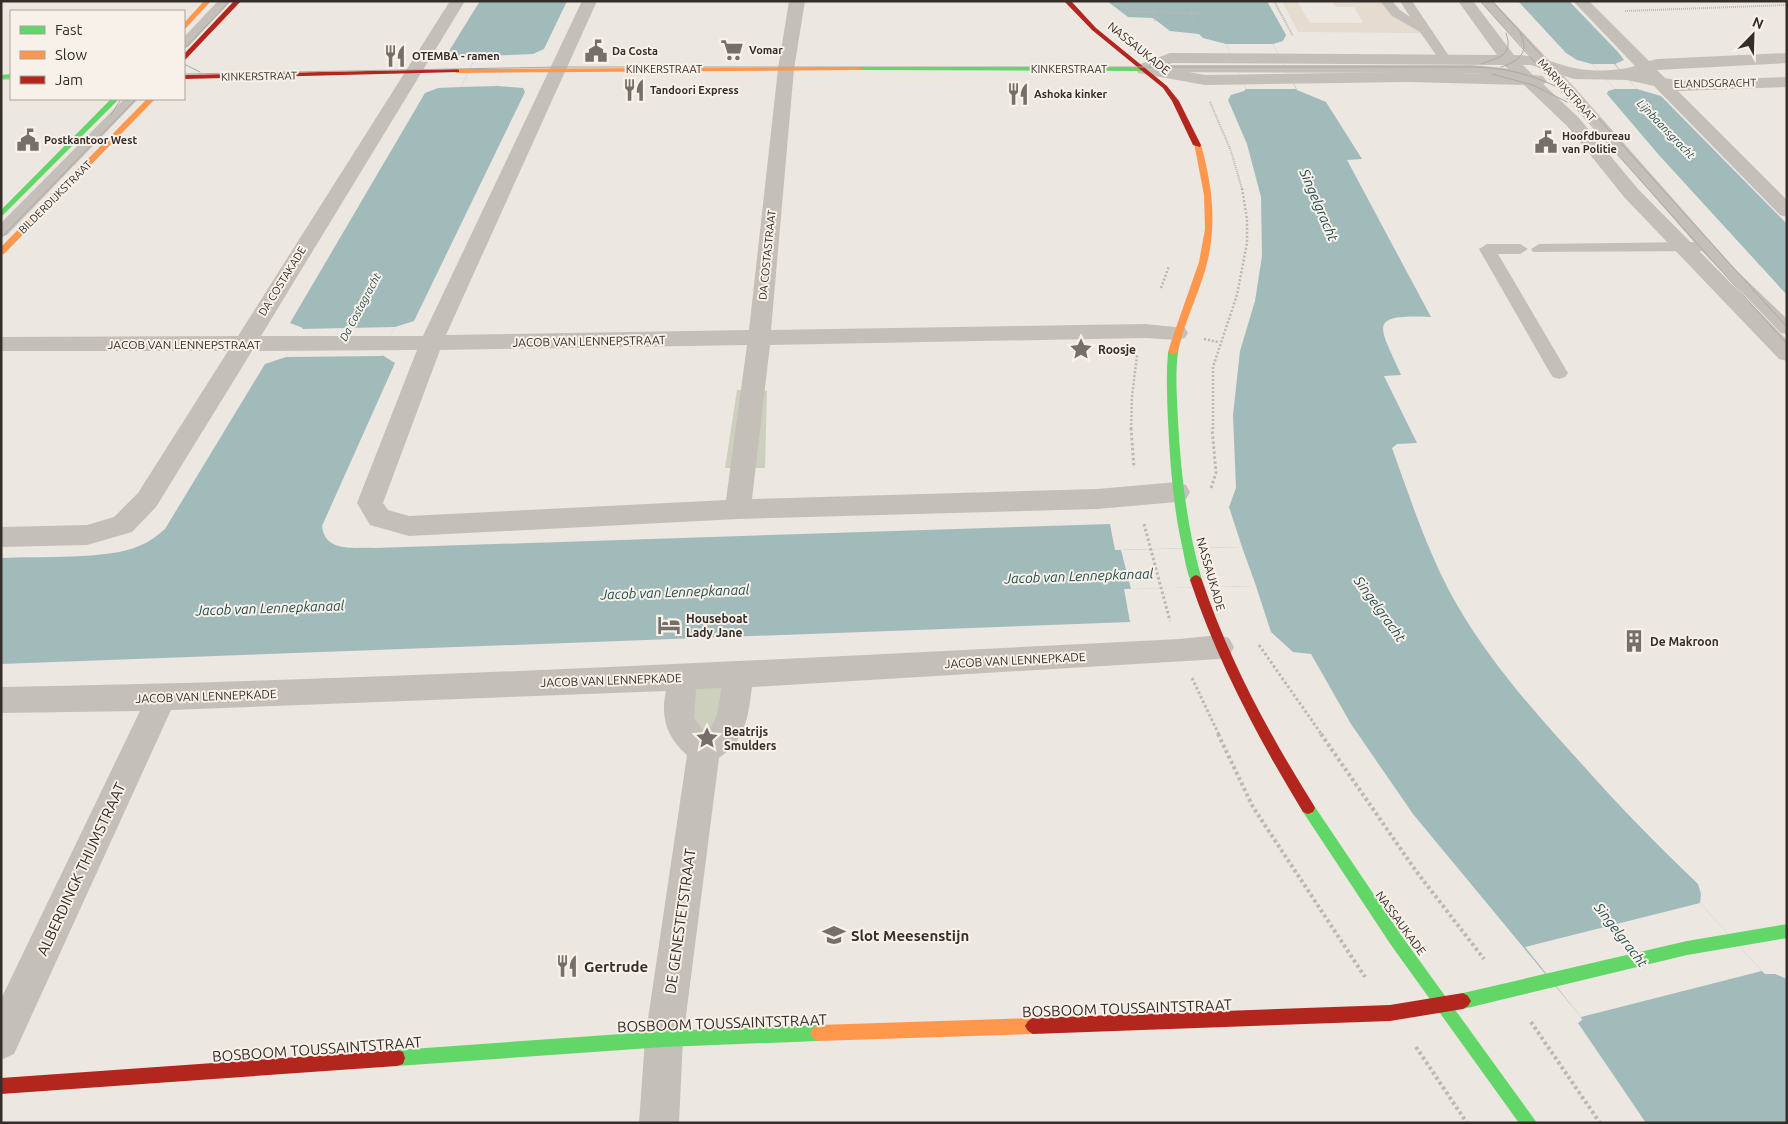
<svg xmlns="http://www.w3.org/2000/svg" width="1788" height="1124" font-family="Ubuntu,sans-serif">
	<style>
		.green { fill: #ccd0bc }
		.plaza { fill: #e5dbcf }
		.water { fill: #a0bbba }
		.pier { fill: #ece7e1 }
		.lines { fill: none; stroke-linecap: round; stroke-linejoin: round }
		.path-far3 { stroke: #bdb8b3; stroke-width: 2; stroke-dasharray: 1 1; stroke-linecap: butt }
		.path-far2 { stroke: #bdb8b3; stroke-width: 2.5; stroke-dasharray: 2 2; stroke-linecap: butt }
		.path-far1 { stroke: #bdb8b3; stroke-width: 3; stroke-dasharray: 2.5 2.5; stroke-linecap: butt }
		.path { stroke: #bdb8b3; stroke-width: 4; stroke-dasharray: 3 3; stroke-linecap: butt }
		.lane { fill: #c5bfba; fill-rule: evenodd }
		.street { fill: #c5bfba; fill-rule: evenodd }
		.fast { fill: #63d668; fill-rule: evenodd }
		.slow { fill: #ff974d; fill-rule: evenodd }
		.jam { fill: #b3261e; fill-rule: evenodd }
		.tram { stroke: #ada8a4; stroke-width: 1 }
		.labels { text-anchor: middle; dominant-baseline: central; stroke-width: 4; stroke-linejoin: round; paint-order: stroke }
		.far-poi-label { font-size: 11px; font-weight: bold; fill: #352d29; stroke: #f8f1e9; text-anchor: start }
		.far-street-label { font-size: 11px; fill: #352d29; stroke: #f8f1e9 }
		.far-water-label { font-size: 11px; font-style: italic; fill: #224e52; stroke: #f8f1e9 }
		.street-label { font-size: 12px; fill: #352d29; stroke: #f8f1e9 }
		.poi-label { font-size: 12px; font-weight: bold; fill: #352d29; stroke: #f8f1e9; text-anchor: start }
		.water-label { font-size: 14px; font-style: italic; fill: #224e52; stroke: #f8f1e9 }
		.near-street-label { font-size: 15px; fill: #352d29; stroke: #f8f1e9 }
		.near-poi-label { font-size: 15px; font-weight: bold; fill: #352d29; stroke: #f8f1e9; text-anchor: start }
	</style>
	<rect width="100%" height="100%" fill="#ece7e1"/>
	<g class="green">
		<polygon points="737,390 767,391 765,468 725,468"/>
		<polygon points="734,678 709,744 683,702 686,682"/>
	</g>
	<polygon class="plaza" points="1282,1 1297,1 1310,23 1363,23 1354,7 1336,7 1332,1 1381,1 1395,18 1421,33 1298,32"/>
	<g class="water">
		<path d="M 480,1 L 567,1 L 544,49 L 533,54 L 510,55 L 497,86 L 523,88 L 525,92 L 414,321 L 395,327 L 382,355 L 395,363 L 322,526 C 325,553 354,547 374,548 L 1110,524 L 1115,550 L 1242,547 L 1229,507 L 1236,488 L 1233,415 L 1240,351 L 1255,301 L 1262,256 L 1261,197 L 1247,144 L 1228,100 L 1231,95 L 1244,91 L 1246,89 L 1226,44 L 1203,38 L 1199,34 L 1170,31 L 1153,18 L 1128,17 L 1107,1 L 1267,1 L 1286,35 L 1283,41 L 1273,44 L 1297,90 L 1326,102 L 1362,159 L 1347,160 L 1431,317 C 1365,314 1380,326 1401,375 L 1384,376 L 1417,443 L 1397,444 L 1392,448 C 1411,501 1429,556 1457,605 C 1491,663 1535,713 1580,762 C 1618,805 1657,845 1698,884 L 1701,894 L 1700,903 L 1762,971 L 1765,974 L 1775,974 L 1787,979 L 1787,1123 L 1646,1123 L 1578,1023 L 1582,1020 L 1581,1017 L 1413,814 L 1351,724 L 1311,654 L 1293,652 L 1271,632 L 1256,586 L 1124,589 L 1130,622 L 1,664 L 1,558 C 38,556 108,560 139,546 C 149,542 157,536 165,529 L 265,364 L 286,357 L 303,328 L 290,323 L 425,93 L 438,88 L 461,87 L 476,56 L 457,56 L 449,51 Z"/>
		<polygon points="1518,1 1569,1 1618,52 1624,60 1615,64 1637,89 1661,96 1787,224 1787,295 1658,154 1607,94 1608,91 1615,89 1592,64 1577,60 1566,53"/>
	</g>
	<g class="pier">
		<polygon points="1226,44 1273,44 1296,89 1246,89"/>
		<polygon points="511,55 497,86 461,87 476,56"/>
		<polygon points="1592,64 1614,64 1637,89 1615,89"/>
		<polygon points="395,327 382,356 286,357 301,329"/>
		<polygon points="1242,547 1256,586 1131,589 1121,550"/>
		<polygon points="1700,903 1762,971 1581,1017 1525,947"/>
	</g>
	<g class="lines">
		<g class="path-far3">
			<polyline points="1120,1 1132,12 1191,13 1194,21"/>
			<polyline points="1274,1 1293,36"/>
			<polyline points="1625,11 1787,5"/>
			<polyline points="1152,12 1155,21"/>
			<polyline points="1191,13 1205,13"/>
			<polyline points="1210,102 1231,151 1242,189"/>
		</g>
		<g class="path-far2">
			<polyline points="1161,288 1169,266"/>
			<polyline points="1204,339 1218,342"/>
			<polyline points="1131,429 1132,397 1137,355"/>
			<polyline points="1213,429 1213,367 1237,295 1247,243 1247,219 1242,188"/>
		</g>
		<g class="path-far1">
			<polyline points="1131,428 1134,468"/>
			<polyline points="1211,488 1216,473 1212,428"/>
			<polyline points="1144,524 1170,621"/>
			<polyline points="1259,645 1322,735"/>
			<polyline points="1192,678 1219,735"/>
		</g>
		<g class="path">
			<polyline points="1218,734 1253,807 1365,977"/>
			<polyline points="1321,734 1416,871 1484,959"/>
			<polyline points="1531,1022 1600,1123"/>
			<polyline points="1416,1047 1467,1123"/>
		</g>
		<g class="lane">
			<polygon points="218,1 231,1 188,47 184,48 184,37"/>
			<polygon points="1380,1 1392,1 1400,10 1410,17 1400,1 1412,1 1451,59 1449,62 1441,62 1420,32 1392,16"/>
			<polygon points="1480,1 1493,1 1575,88 1735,269 1787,319 1787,334 1781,333 1702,251 1533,252 1531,249 1539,244 1694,242 1565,94"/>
			<polygon points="1145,65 1471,65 1504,68 1545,79 1547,82 1540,86 1503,76 1471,73 1140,72 1139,69"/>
			<polygon points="124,99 138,99 7,235 1,237 1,223"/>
			<polygon points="1487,244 1520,244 1528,249 1520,254 1498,254 1568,373 1565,377 1559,379 1553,377 1550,373 1479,249"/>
		</g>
		<g class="street">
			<path d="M 450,1 L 465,1 L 261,336 L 423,336 L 582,1 L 597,1 L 446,335 L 749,330 L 778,69 L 789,1 L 805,1 L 794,69 L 771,330 L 1145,324 L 1185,328 L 1188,333 L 1185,338 L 1177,340 L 1145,338 L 770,345 L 752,499 L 1097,489 L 1177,482 L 1186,485 L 1190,492 L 1186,499 L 1177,502 L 1097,509 L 738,519 L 409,536 L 370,525 L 357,503 L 417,350 L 252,351 L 156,507 L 132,532 L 87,545 L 1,547 L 1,527 L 87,525 L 114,517 L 138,493 L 228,351 L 1,351 L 1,337 L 238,336 ZM 747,345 L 726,500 L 409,516 L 388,510 L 383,503 L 440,350 Z"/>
			<path d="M 1458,1 L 1473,1 L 1514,55 C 1539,55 1550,62 1574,68 C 1589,72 1620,71 1635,66 L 1573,1 L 1589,1 L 1649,61 L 1657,59 L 1787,53 L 1787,63 L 1657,70 L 1665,78 L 1680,81 L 1787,77 L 1787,87 L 1678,91 L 1787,200 L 1787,217 L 1780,215 L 1654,86 L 1627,80 L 1574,79 L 1531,65 L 1523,65 L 1533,75 L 1543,76 L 1545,80 L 1543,84 L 1579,118 L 1638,189 L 1787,340 L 1787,361 L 1779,359 L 1624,197 L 1567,126 L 1524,85 L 1408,82 L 1205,85 L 1138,73 L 1136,69 L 1138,65 L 1170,53 L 1497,55 ZM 1172,63 L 1504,65 L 1513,74 L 1408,72 L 1205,75 L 1162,67 Z"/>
			<path d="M 1219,635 L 1229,638 L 1234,647 L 1229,656 L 1219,659 L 752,687 C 748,717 746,740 719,758 L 683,1039 L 679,1123 L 639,1123 L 645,1039 L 687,755 C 667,738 660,717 666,691 L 171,710 L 14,1054 L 1,1060 L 1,999 L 140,711 L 1,713 L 1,687 C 394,680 787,659 1179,639 ZM 721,688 C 719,703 719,723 705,732 L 694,718 L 696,689 Z"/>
		</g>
		<g class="fast">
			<polygon points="860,67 1144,67 1147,69 1144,71 858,70 858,68"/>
			<polygon points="11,74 11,78 1,79 1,75"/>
			<polygon points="111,99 119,99 1,217 1,210"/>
			<path d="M 1173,349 L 1178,352 C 1175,375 1177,398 1178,421 C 1181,475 1187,528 1202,580 L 1200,583 L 1192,583 C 1186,572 1185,558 1182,546 C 1173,505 1170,463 1168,421 C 1167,398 1166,375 1168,352 Z"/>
			<polygon points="1308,802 1313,804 1401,935 1537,1123 1519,1123 1391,945 1303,812 1301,808 1303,804"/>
			<polygon points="1787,924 1787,938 1687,955 1463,1009 1458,1006 1455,1001 1458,996 1463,993 1687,941"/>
			<polygon points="818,1025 823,1028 826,1033 823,1038 818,1041 664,1047 397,1066 391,1064 389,1058 391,1052 397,1050 664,1031"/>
		</g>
		<g class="slow">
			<polygon points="204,1 211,1 186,28 184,29 184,23"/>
			<polygon points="860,67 862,68 862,70 457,73 454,71 457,69"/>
			<polygon points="147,99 155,99 4,254 1,254 1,247"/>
			<path d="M 1194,143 L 1201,145 C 1214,191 1218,234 1202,280 C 1194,304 1183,327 1178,352 L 1173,355 L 1168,352 L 1171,342 L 1199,262 L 1205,229 L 1204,195 Z"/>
			<polygon points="1033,1018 1038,1021 1041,1026 1038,1031 1033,1034 818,1041 813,1038 810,1033 813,1028 818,1025"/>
		</g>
		<g class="jam">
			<polygon points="234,1 241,1 186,59 184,60 184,54"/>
			<polygon points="1064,1 1071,1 1096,28 1167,86 1179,101 1201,145 1200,147 1193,145 1172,101 1163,88 1092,30"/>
			<polygon points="457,69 459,70 459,72 184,79 184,75"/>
			<path d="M 1196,575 L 1200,577 L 1202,580 C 1229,660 1268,732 1313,804 L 1315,808 L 1313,812 L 1308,814 L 1303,812 C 1258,738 1218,663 1190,580 L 1192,577 Z"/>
			<polygon points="1463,993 1468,996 1471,1001 1468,1006 1463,1009 1390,1021 1033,1034 1028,1031 1025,1026 1028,1021 1033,1018 1390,1005"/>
			<polygon points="397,1050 403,1052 405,1058 403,1064 397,1066 1,1094 1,1078"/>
		</g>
		<g class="tram">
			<polyline points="1480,1 1787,344"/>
			<polyline points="1492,1 1787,327"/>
			<polyline points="184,49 230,1"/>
			<polyline points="184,64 200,72"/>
			<path d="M 1481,64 C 1499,57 1514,56 1506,33"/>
			<path d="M 1501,67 C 1520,61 1530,52 1520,33"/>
			<path d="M 184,74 L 561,67 L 1477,67 C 1519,69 1554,81 1587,106"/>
			<polyline points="1492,74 1533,85 1567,102"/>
			<polyline points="1,79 11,79"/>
			<polyline points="111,115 121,99"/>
			<polyline points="1,238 136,99"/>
		</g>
	</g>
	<defs>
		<symbol id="supermarket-bare" viewBox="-9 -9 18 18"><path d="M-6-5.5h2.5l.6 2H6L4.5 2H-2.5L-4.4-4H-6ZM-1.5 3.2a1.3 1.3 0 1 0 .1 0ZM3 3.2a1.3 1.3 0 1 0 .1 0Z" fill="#756e69" stroke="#f8f1e9" stroke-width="2.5" paint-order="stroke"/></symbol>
		<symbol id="civic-bare" viewBox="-9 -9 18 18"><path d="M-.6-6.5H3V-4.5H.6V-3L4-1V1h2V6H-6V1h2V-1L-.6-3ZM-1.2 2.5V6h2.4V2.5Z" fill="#756e69" stroke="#f8f1e9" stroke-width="2.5" paint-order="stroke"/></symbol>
		<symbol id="restaurant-bare" viewBox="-9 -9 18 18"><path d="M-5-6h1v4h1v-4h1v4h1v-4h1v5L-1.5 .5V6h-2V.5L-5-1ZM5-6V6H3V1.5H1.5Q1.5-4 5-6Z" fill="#756e69" stroke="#f8f1e9" stroke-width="2.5" paint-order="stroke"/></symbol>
		<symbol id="sight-bare" viewBox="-9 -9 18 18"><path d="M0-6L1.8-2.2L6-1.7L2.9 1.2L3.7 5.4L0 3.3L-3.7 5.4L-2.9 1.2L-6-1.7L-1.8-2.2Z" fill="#756e69" stroke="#f8f1e9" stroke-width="2.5" paint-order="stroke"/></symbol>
		<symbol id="hotel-bare" viewBox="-9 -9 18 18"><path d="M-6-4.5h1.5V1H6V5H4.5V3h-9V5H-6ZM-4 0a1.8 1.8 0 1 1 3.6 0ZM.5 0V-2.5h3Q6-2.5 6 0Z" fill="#756e69" stroke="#f8f1e9" stroke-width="2.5" paint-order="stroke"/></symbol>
		<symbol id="building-bare" viewBox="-9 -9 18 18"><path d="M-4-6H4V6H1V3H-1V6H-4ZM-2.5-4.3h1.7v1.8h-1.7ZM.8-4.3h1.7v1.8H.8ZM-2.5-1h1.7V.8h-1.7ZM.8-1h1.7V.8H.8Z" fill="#756e69" stroke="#f8f1e9" stroke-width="2.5" paint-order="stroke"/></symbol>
		<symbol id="school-bare" viewBox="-9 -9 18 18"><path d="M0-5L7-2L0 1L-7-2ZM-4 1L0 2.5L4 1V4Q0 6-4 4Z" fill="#756e69" stroke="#f8f1e9" stroke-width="2.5" paint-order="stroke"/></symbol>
	</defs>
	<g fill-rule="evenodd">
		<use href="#supermarket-bare" x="716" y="34" width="32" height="32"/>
		<use href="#civic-bare" x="580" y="35" width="32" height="32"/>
		<use href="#restaurant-bare" x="379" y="40" width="32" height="32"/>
		<use href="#restaurant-bare" x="618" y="74" width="32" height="32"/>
		<use href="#restaurant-bare" x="1002" y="78" width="32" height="32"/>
		<use href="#civic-bare" x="12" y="124" width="32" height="32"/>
		<use href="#civic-bare" x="1530" y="126" width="32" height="32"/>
		<use href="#sight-bare" x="1065" y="333" width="32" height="32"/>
		<use href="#hotel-bare" x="653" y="609" width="32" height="32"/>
		<use href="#building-bare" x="1618" y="625" width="32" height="32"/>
		<use href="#sight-bare" x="691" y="722" width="32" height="32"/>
		<use href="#school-bare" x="818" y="919" width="32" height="32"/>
		<use href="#restaurant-bare" x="551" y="950" width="32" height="32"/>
	</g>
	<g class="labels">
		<g class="far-poi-label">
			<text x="749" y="50">Vomar</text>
			<text x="612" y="51">Da Costa</text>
			<text x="412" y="56">OTEMBA - ramen</text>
			<text x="650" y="90">Tandoori Express</text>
			<text x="1034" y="94">Ashoka kinker</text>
			<text x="1562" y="136">Hoofdbureau<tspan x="1562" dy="13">van Politie</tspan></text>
			<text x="44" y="140">Postkantoor West</text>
		</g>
		<g class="far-street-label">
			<text x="664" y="69">KINKERSTRAAT</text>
			<text x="1069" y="69">KINKERSTRAAT</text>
			<text transform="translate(259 76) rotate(-1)">KINKERSTRAAT</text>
			<text transform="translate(1715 83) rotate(-1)">ELANDSGRACHT</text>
			<text transform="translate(1567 90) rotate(48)">MARNIXSTRAAT</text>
			<text transform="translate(55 197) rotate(-45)">BILDERDIJKSTRAAT</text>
			<text transform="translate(767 255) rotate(-84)">DA COSTASTRAAT</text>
			<text transform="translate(282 281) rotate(-58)">DA COSTAKADE</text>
		</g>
		<g class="far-water-label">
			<text transform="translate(1666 129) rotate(46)">Lijnbaansgracht</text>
			<text transform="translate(360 307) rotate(-62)">Da Costagracht</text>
		</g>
		<g class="street-label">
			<text transform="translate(1139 48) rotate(39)">NASSAUKADE</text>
			<text transform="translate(589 341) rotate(-1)">JACOB VAN LENNEPSTRAAT</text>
			<text x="184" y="344">JACOB VAN LENNEPSTRAAT</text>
			<text transform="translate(1211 574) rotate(74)">NASSAUKADE</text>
			<text transform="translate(1015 660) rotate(-3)">JACOB VAN LENNEPKADE</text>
			<text transform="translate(611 680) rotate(-2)">JACOB VAN LENNEPKADE</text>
			<text transform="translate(206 696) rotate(-2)">JACOB VAN LENNEPKADE</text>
			<text transform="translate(1401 923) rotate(54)">NASSAUKADE</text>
		</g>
		<g class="poi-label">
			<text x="1098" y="349">Roosje</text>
			<text x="686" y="618">Houseboat<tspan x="686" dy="14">Lady Jane</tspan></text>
			<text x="1650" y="641">De Makroon</text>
			<text x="724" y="731">Beatrijs<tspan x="724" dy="14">Smulders</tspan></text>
		</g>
		<g class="water-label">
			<text transform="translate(1319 205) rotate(67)">Singelgracht</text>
			<text transform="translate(1079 576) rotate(-2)">Jacob van Lennepkanaal</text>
			<text transform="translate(675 592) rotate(-2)">Jacob van Lennepkanaal</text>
			<text transform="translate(270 608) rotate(-2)">Jacob van Lennepkanaal</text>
			<text transform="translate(1380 609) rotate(54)">Singelgracht</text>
			<text transform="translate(1621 935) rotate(52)">Singelgracht</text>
		</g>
		<g class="near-street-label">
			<text transform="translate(81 869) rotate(-65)">ALBERDINGK THIJMSTRAAT</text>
			<text transform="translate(680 921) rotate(-82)">DE GENESTETSTRAAT</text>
			<text transform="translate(1127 1008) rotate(-2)">BOSBOOM TOUSSAINTSTRAAT</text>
			<text transform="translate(722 1023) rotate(-2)">BOSBOOM TOUSSAINTSTRAAT</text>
			<text transform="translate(317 1049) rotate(-4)">BOSBOOM TOUSSAINTSTRAAT</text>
		</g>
		<g class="near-poi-label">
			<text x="851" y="935">Slot Meesenstijn</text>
			<text x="584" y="966">Gertrude</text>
		</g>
	</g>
	<rect width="1788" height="1124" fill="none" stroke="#352d29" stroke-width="5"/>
	<rect x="10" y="10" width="175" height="90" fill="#f8f1e9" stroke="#aaa39c"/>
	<rect x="20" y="26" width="25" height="8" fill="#63d668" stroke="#aaa39c"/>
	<text x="55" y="35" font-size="15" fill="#352d29">Fast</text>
	<rect x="20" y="51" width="25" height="8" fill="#ff974d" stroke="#aaa39c"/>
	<text x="55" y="60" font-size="15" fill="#352d29">Slow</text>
	<rect x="20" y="76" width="25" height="8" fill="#b3261e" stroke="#aaa39c"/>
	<text x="55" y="85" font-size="15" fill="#352d29">Jam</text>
	<g transform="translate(1753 35) rotate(23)" stroke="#f8f1e9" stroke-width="4" paint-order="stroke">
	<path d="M0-4L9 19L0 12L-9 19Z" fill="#352d29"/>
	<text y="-8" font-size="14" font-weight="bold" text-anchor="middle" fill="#352d29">N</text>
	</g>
</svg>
